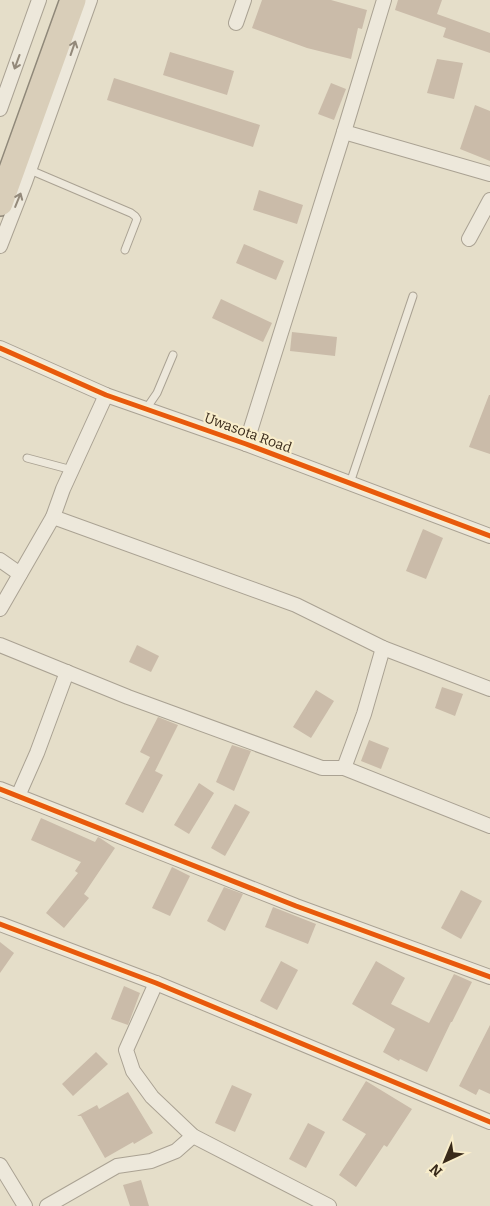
<svg xmlns="http://www.w3.org/2000/svg" width="490" height="1206" font-family="Bitter,serif">
	<style>
		.building { fill: #cabba9 }
		.lines { fill: none; stroke-linecap: round; stroke-linejoin: round }
		.lane-casing { stroke: #aaa293; stroke-width: 9 }
		.street-casing { stroke: #aaa293; stroke-width: 16 }
		.highway-casing { stroke: #8f8879; stroke-width: 28 }
		.lane { stroke: #ede8db; stroke-width: 7 }
		.street { stroke: #ede8db; stroke-width: 14 }
		.highway { stroke: #d9ceb9; stroke-width: 25 }
		.cycleway-casing { stroke: #f9eecc; stroke-width: 8 }
		.cycleway { stroke: #e8590c; stroke-width: 5 }
		.oneway { stroke: #93897a }
		.labels { text-anchor: middle; dominant-baseline: central; stroke-width: 4.5; stroke-linejoin: round; paint-order: stroke }
		.street-label { font-size: 14px; fill: #392a1a; stroke: #f9eecc }
	</style>
	<rect width="100%" height="100%" fill="#e5dec9"/>
	<g class="building">
		<polygon points="262,0 331,0 367,10 362,29 358,28 351,59 307,48 252,28"/>
		<polygon points="398,0 442,0 437,14 490,33 490,53 443,37 446,28 395,10"/>
		<polygon points="170,52 234,71 227,95 163,75"/>
		<polygon points="437,59 463,63 454,99 427,93"/>
		<polygon points="114,78 260,125 253,147 107,100"/>
		<polygon points="331,83 346,89 334,120 318,114"/>
		<polygon points="475,105 490,111 490,161 460,149"/>
		<polygon points="259,190 303,205 297,224 253,210"/>
		<polygon points="244,244 284,261 276,280 236,263"/>
		<polygon points="221,299 272,323 263,342 212,318"/>
		<polygon points="292,332 337,337 335,356 290,351"/>
		<polygon points="489,395 490,395 490,454 469,447"/>
		<polygon points="423,529 443,538 426,579 406,571"/>
		<polygon points="137,645 159,656 151,672 129,662"/>
		<polygon points="442,687 463,694 455,716 435,708"/>
		<polygon points="316,690 334,701 311,738 293,727"/>
		<polygon points="158,717 178,725 155,771 163,775 143,813 125,804 150,757 140,752"/>
		<polygon points="369,740 389,748 381,769 361,761"/>
		<polygon points="232,745 251,751 234,791 216,782"/>
		<polygon points="199,783 214,793 189,834 174,825"/>
		<polygon points="235,804 250,812 225,856 211,848"/>
		<polygon points="41,818 95,842 98,837 100,838 115,848 84,894 89,898 64,928 46,913 78,873 75,871 81,862 31,840"/>
		<polygon points="172,867 190,876 170,916 152,908"/>
		<polygon points="224,887 243,894 225,931 207,921"/>
		<polygon points="461,890 482,901 461,939 441,928"/>
		<polygon points="273,907 316,924 308,944 265,927"/>
		<polygon points="0,942 14,953 0,973"/>
		<polygon points="281,961 298,970 277,1010 260,1001"/>
		<polygon points="376,961 405,978 391,1004 429,1023 454,974 472,982 452,1022 451,1022 427,1072 400,1059 399,1061 383,1052 395,1029 352,1004"/>
		<polygon points="124,986 140,993 128,1025 111,1019"/>
		<polygon points="490,1025 490,1094 479,1089 476,1095 459,1086"/>
		<polygon points="96,1052 108,1064 73,1096 62,1084"/>
		<polygon points="366,1081 412,1109 387,1147 384,1145 356,1187 339,1175 366,1134 342,1120"/>
		<polygon points="232,1085 252,1094 235,1132 215,1123"/>
		<polygon points="128,1092 153,1133 134,1144 133,1142 105,1158 81,1116 77,1116 97,1105 99,1109"/>
		<polygon points="308,1123 325,1132 306,1168 289,1159"/>
		<polygon points="141,1180 149,1206 130,1206 123,1185"/>
	</g>
	<g class="lines">
		<defs>
			<g id="lane">
				<polyline points="30,170 131,213 135,216 137,219 125,250"/>
				<polyline points="146,409 157,393 173,355"/>
				<polyline points="27,458 72,470"/>
				<polyline points="350,483 413,296"/>
			</g>
			<g id="street">
				<polyline points="236,23 244,0"/>
				<polyline points="0,109 39,0"/>
				<polyline points="344,132 490,174"/>
				<polyline points="469,239 490,200"/>
				<polyline points="0,246 25,182 90,0"/>
				<polyline points="0,348 106,395 246,444 490,536"/>
				<polyline points="246,444 344,132 384,0"/>
				<polyline points="53,517 296,605 383,648 490,689"/>
				<polyline points="0,560 20,574"/>
				<polyline points="0,609 53,517 63,489 106,395"/>
				<polyline points="0,645 128,697 322,768 344,768 490,826"/>
				<polyline points="344,768 364,714 383,648"/>
				<polyline points="0,789 296,906 490,977"/>
				<polyline points="18,796 37,753 67,672"/>
				<polyline points="0,924 156,983 490,1122"/>
				<polyline points="156,983 126,1050 133,1071 152,1097 193,1136 329,1206"/>
				<polyline points="0,1165 25,1206"/>
				<polyline points="47,1206 117,1166 151,1161 176,1151 193,1136"/>
			</g>
			<polyline id="highway" points="0,203 73,0"/>
		</defs>
		<use href="#lane" class="lane-casing"/>
		<use href="#street" class="street-casing"/>
		<use href="#highway" class="highway-casing"/>
		<use href="#lane" class="lane"/>
		<use href="#street" class="street"/>
		<use href="#highway" class="highway"/>
		<defs>
			<g id="cycleway">
				<polyline points="0,348 106,395 246,444 490,536"/>
				<polyline points="0,789 296,906 490,977"/>
				<polyline points="0,924 156,983 490,1122"/>
			</g>
		</defs>
		<use href="#cycleway" class="cycleway-casing"/>
		<use href="#cycleway" class="cycleway"/>
	</g>
	<defs><path id="oneway-shaft" d="M-6 0H5M1.5-3L5.5 0L1.5 3" fill="none" stroke-width="1.6" stroke-linecap="round" stroke-linejoin="round" transform="scale(1.25)"/></defs>
	<g class="oneway">
		<use href="#oneway-shaft" transform="translate(73 48) rotate(-71)"/>
		<use href="#oneway-shaft" transform="translate(17 62) rotate(110)"/>
		<use href="#oneway-shaft" transform="translate(18 200) rotate(-68)"/>
	</g>
	<g class="labels">
		<g class="street-label">
			<text transform="translate(248 433) rotate(20)">Uwasota Road</text>
		</g>
	</g>
	<g transform="translate(445 1161) rotate(224)" stroke="#f9eecc" stroke-width="4" paint-order="stroke">
	<path d="M0-4L9 19L0 12L-9 19Z" fill="#392a1a"/>
	<text y="-8" font-size="14" font-weight="bold" text-anchor="middle" fill="#392a1a">N</text>
	</g>
</svg>
